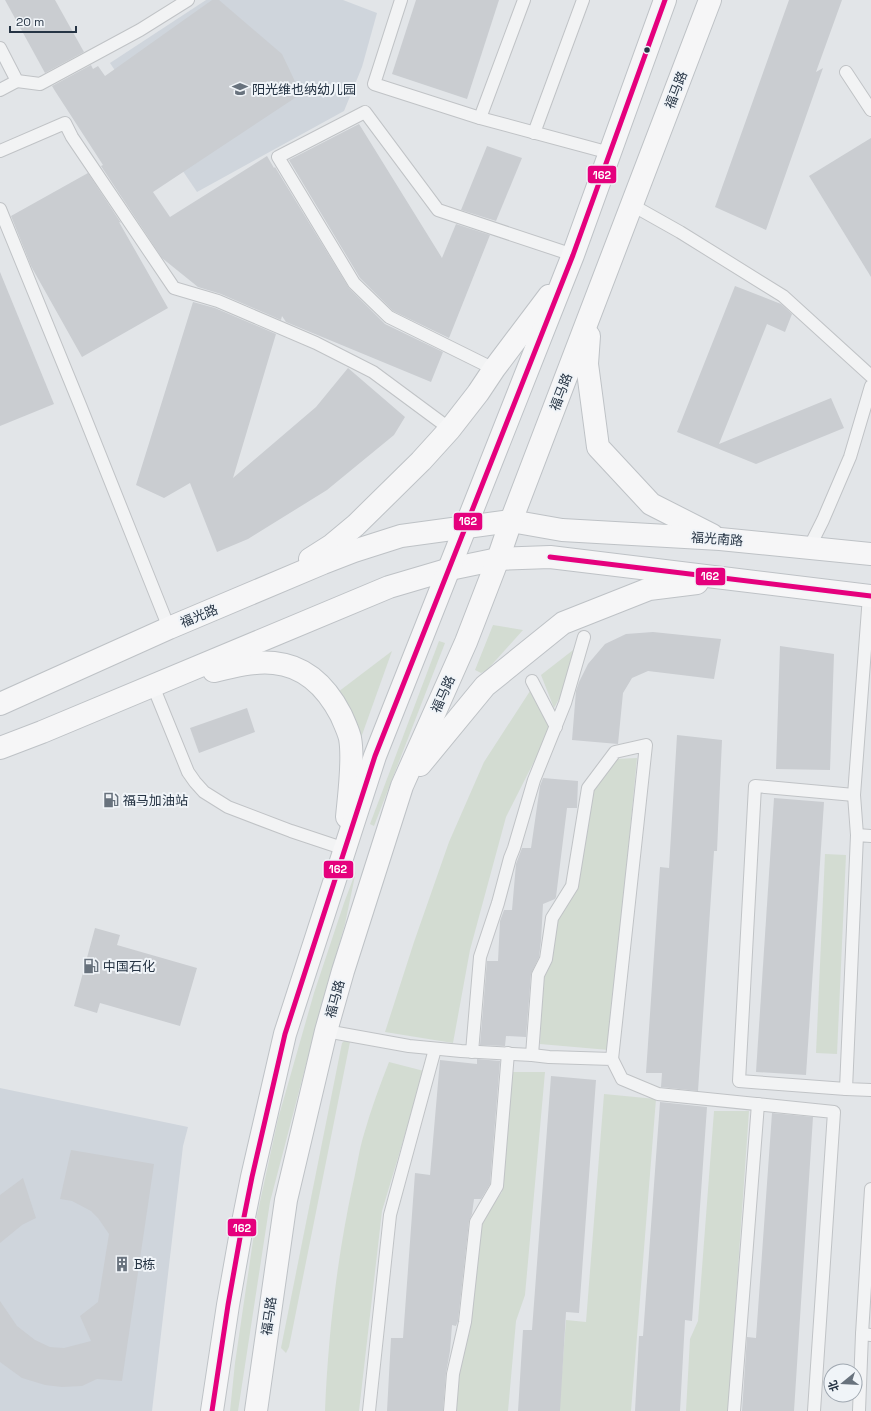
<svg xmlns="http://www.w3.org/2000/svg" width="871" height="1411" font-family="'Space Grotesk','Noto Sans SC',sans-serif">
	<style>
		.built { fill: #cfd5dc }
		.green { fill: #d3dcd2 }
		.building { fill: #cacdd1 }
		.lines { fill: none; stroke-linecap: round; stroke-linejoin: round }
		.service-casing { stroke: #c0c3c6; stroke-width: 14 }
		.primary-casing { stroke: #bec2c6; stroke-width: 24 }
		.service { stroke: #f2f3f4; stroke-width: 12 }
		.primary { stroke: #f6f6f7; stroke-width: 22 }
		.bus-1-casing { stroke: #f0f4f8; stroke-width: 8 }
		.bus-1 { stroke: #e5007d; stroke-width: 5 }
		.bus-dot { fill: #263444; stroke: #f0f4f8; stroke-width: 1.5 }
		.labels { text-anchor: middle; dominant-baseline: central; stroke-width: 4; stroke-linejoin: round; paint-order: stroke }
		.poi-label { font-size: 13px; fill: #263444; stroke: #f0f4f8; text-anchor: start }
		.street-label { font-size: 13px; fill: #263444; stroke: #f0f4f8 }
		.line-badge { stroke: #f0f4f8; stroke-width: 1.5 }
		.badge-label { font-size: 11px; text-anchor: middle; font-weight: bold; fill: #fff }
	</style>
	<rect width="100%" height="100%" fill="#e2e5e8"/>
	<g class="built">
		<polygon points="206,0 343,0 377,13 362,67 344,111 197,192 110,63"/>
		<polygon points="0,1088 188,1127 183,1146 152,1411 0,1411"/>
	</g>
	<g class="green">
		<polygon points="493,625 523,630 487,670 481,673 475,670"/>
		<polygon points="439,641 445,643 374,826 370,824"/>
		<polygon points="577,647 564,690 554,708 541,675"/>
		<polygon points="392,651 357,749 338,692"/>
		<polygon points="530,691 552,726 506,817 470,950 453,1043 385,1032 414,942 449,842 484,762"/>
		<polygon points="637,758 609,1050 540,1044 543,977 551,964 557,918 577,887 591,791 615,759"/>
		<polygon points="825,854 846,855 837,1054 816,1053"/>
		<polygon points="356,871 345,924 324,996 270,1202 238,1411 230,1411 235,1363 256,1220 278,1119 314,993 344,903"/>
		<polygon points="347,1038 350,1042 289,1347 286,1353 281,1348 342,1043"/>
		<path d="M 389,1062 L 424,1071 L 382,1211 L 359,1411 L 325,1411 C 328,1336 337,1258 353,1184 C 357,1167 359,1150 364,1134 C 371,1109 380,1085 389,1062 Z"/>
		<polygon points="510,1072 545,1072 525,1295 516,1321 508,1411 455,1411 458,1375 480,1224 502,1192"/>
		<polygon points="604,1094 656,1099 631,1411 559,1411 566,1320 586,1322"/>
		<polygon points="714,1111 749,1111 728,1411 686,1411 690,1339 698,1321"/>
	</g>
	<g class="building">
		<polygon points="5,0 55,0 84,52 45,73"/>
		<polygon points="212,0 219,0 282,54 301,94 153,192 170,217 267,156 274,168 275,167 349,288 385,324 443,352 431,382 286,322 282,316 281,320 221,294 198,287 162,258 101,166 103,165 55,91 52,86 91,65 93,69 98,66 105,76"/>
		<polygon points="416,0 499,0 467,99 392,74"/>
		<polygon points="789,0 842,0 816,72 823,68 766,230 715,207"/>
		<polygon points="359,124 442,258 456,224 490,235 449,338 393,311 360,278 289,160"/>
		<polygon points="871,138 871,277 809,176"/>
		<polygon points="487,146 522,158 496,221 461,210"/>
		<polygon points="88,173 121,223 119,222 168,308 82,357 31,266 11,216"/>
		<polygon points="0,272 54,404 0,426"/>
		<polygon points="735,286 781,304 792,314 785,332 767,324 719,444 831,398 844,428 756,464 677,432"/>
		<polygon points="193,302 215,308 276,334 233,478 316,407 348,368 405,417 394,435 327,490 248,539 217,552 190,483 164,498 136,485"/>
		<polygon points="653,632 721,639 714,679 648,671 632,678 623,693 618,744 572,740 576,691 579,682 588,664 605,644 626,634"/>
		<polygon points="780,646 834,654 830,770 776,769"/>
		<polygon points="247,708 255,732 199,753 190,728"/>
		<polygon points="677,735 722,740 717,851 714,851 698,1091 661,1087 662,1073 646,1073 660,867 669,868"/>
		<polygon points="543,778 578,781 577,808 567,808 556,897 555,899 543,904 541,941 539,957 531,974 526,1037 506,1036 505,1046 480,1045 487,961 498,961 500,921 504,910 512,910 516,864 522,848 531,848 540,786"/>
		<polygon points="774,798 824,802 806,1075 756,1072"/>
		<polygon points="95,928 120,935 117,945 197,968 180,1026 100,1003 97,1013 74,1006"/>
		<polygon points="477,1059 500,1061 490,1184 481,1199 474,1199 472,1214 469,1221 458,1321 456,1326 452,1325 450,1351 446,1373 443,1411 387,1411 391,1338 403,1338 415,1173 430,1175 440,1060 477,1064"/>
		<polygon points="551,1076 596,1080 579,1313 566,1312 560,1411 518,1411 523,1330 532,1330"/>
		<polygon points="660,1102 707,1107 692,1321 685,1320 680,1411 635,1411 639,1336 643,1336"/>
		<polygon points="772,1113 813,1117 794,1411 742,1411 747,1337 756,1338"/>
		<polygon points="71,1150 154,1164 122,1381 97,1379 82,1386 62,1387 45,1385 22,1378 0,1362 0,1301 17,1326 35,1340 50,1347 64,1348 91,1341 80,1316 98,1302 109,1234 98,1218 91,1211 72,1201 60,1199"/>
		<polygon points="23,1178 36,1218 22,1225 0,1243 0,1195"/>
	</g>
	<g class="lines">
		<defs>
			<g id="service">
				<polyline points="401,0 374,84 480,118 610,153"/>
				<polyline points="0,48 17,81 40,84 140,30 188,0"/>
				<polyline points="846,72 871,110"/>
				<polyline points="0,90 17,81"/>
				<polyline points="480,118 524,0"/>
				<polyline points="534,133 583,0"/>
				<polyline points="0,151 65,123 72,137 174,288 218,301 316,343 373,372 450,429"/>
				<polyline points="632,205 680,232 783,296 871,376"/>
				<polyline points="0,209 80,405 169,628"/>
				<polyline points="494,369 389,317 354,283 278,157 365,112 438,210 573,255"/>
				<polyline points="809,548 823,520 850,457 871,386"/>
				<polyline points="532,681 556,727"/>
				<polyline points="153,686 188,772 195,782 204,792 228,807 291,831 345,849"/>
				<polyline points="857,835 854,795 869,596"/>
				<polyline points="871,836 857,835 846,1089 871,1090"/>
				<polyline points="326,1031 409,1046 461,1051 532,1055 549,1057 612,1059 622,1079 658,1094 834,1112 814,1411"/>
				<polyline points="472,1052 480,957 498,903 510,858 514,848 534,780 565,703 584,637"/>
				<polyline points="532,1055 538,975 546,959 552,918 572,886 588,788 615,752 646,745 612,1059"/>
				<polyline points="846,1089 739,1081 755,786 854,795"/>
				<polyline points="862,1334 871,1189"/>
				<polyline points="369,1411 390,1215 435,1049"/>
				<polyline points="450,1411 453,1374 465,1322 476,1222 497,1186 508,1053"/>
				<polyline points="734,1411 758,1104"/>
				<polyline points="859,1411 862,1334 871,1335"/>
			</g>
			<g id="primary">
				<polyline points="589,336 587,364 598,447 651,504 712,535"/>
				<polyline points="310,559 332,545 356,525 421,461 450,429 478,393 494,369 549,296"/>
				<path d="M 214,671 C 234,666 254,661 274,663 C 306,666 327,688 341,715 C 344,722 348,730 350,738 C 354,760 349,795 347,817"/>
				<polyline points="0,704 169,628 323,563 354,551 401,536 511,521 562,530 720,539 871,554"/>
				<polyline points="0,748 42,732 389,587 450,569 498,559 550,557 871,596"/>
				<polyline points="420,765 485,686 563,623 649,589 697,583"/>
				<polyline points="212,1411 228,1305 241,1232 252,1177 285,1034 375,756 573,255 665,0"/>
				<polyline points="256,1411 286,1200 326,1031 343,971 402,786 466,642 498,559 511,521 710,0"/>
			</g>
		</defs>
		<use href="#service" class="service-casing"/>
		<use href="#primary" class="primary-casing"/>
		<use href="#service" class="service"/>
		<use href="#primary" class="primary"/>
		<defs>
			<g id="bus-1">
				<polyline points="550,557 871,596"/>
				<polyline points="212,1411 228,1305 241,1232 252,1177 285,1034 375,756 573,255 665,0"/>
			</g>
		</defs>
		<use href="#bus-1" class="bus-1-casing"/>
		<use href="#bus-1" class="bus-1"/>
	</g>
	<defs>
		<symbol id="school-bare" viewBox="-9 -9 18 18"><path d="M0-5L7-2L0 1L-7-2ZM-4 1L0 2.5L4 1V4Q0 6-4 4Z" fill="#68727d" stroke="#f0f4f8" stroke-width="2.5" paint-order="stroke"/></symbol>
		<symbol id="fuel-bare" viewBox="-9 -9 18 18"><path d="M-5.5-6h7V0h2V4h1.3V-2.5L3-4.5l.8-.8L6-3V5H2.5V1h-1V6h-7ZM-4.2-4.7v3.2H.2V-4.7Z" fill="#68727d" stroke="#f0f4f8" stroke-width="2.5" paint-order="stroke"/></symbol>
		<symbol id="building-bare" viewBox="-9 -9 18 18"><path d="M-4-6H4V6H1V3H-1V6H-4ZM-2.5-4.3h1.7v1.8h-1.7ZM.8-4.3h1.7v1.8H.8ZM-2.5-1h1.7V.8h-1.7ZM.8-1h1.7V.8H.8Z" fill="#68727d" stroke="#f0f4f8" stroke-width="2.5" paint-order="stroke"/></symbol>
	</defs>
	<g fill-rule="evenodd">
		<use href="#school-bare" x="229" y="78" width="22" height="22"/>
		<use href="#fuel-bare" x="100" y="789" width="22" height="22"/>
		<use href="#fuel-bare" x="80" y="955" width="22" height="22"/>
		<use href="#building-bare" x="111" y="1253" width="22" height="22"/>
	</g>
	<circle class="bus-dot" cx="647" cy="50" r="3.5"/>
	<g class="labels">
		<g class="poi-label">
			<text x="252" y="89">阳光维也纳幼儿园</text>
			<text x="123" y="800">福马加油站</text>
			<text x="103" y="966">中国石化</text>
			<text x="134" y="1264">B栋</text>
		</g>
		<g class="street-label">
			<text transform="translate(676 90) rotate(-69)">福马路</text>
			<text transform="translate(561 392) rotate(-69)">福马路</text>
			<text transform="translate(717 539) rotate(4)">福光南路</text>
			<text transform="translate(199 616) rotate(-22)">福光路</text>
			<text transform="translate(443 694) rotate(-66)">福马路</text>
			<text transform="translate(335 999) rotate(-75)">福马路</text>
			<text transform="translate(269 1316) rotate(-82)">福马路</text>
		</g>
	</g>
	<g class="line-badge">
		<rect x="587" y="165" width="30" height="19" rx="4" fill="#e5007d"/>
		<rect x="453" y="512" width="30" height="19" rx="4" fill="#e5007d"/>
		<rect x="695" y="567" width="31" height="19" rx="4" fill="#e5007d"/>
		<rect x="323" y="860" width="31" height="19" rx="4" fill="#e5007d"/>
		<rect x="227" y="1218" width="30" height="19" rx="4" fill="#e5007d"/>
	</g>
	<g class="badge-label">
		<text x="602" y="179">162</text>
		<text x="468" y="525">162</text>
		<text x="710" y="580">162</text>
		<text x="338" y="873">162</text>
		<text x="242" y="1232">162</text>
	</g>
	<g transform="translate(843 1383) rotate(252)"><circle r="19" fill="#f0f4f8" stroke="#9fa7b0"/>
	<path d="M0-3L7 15L0 10L-7 15Z" fill="#68727d"/>
	<text y="-6" font-size="11" font-weight="bold" text-anchor="middle" fill="#263444">北</text>
	</g>
	<path d="M10 26v6h66v-6" fill="none" stroke="#263444" stroke-width="2"/>
	<text x="16" y="26" font-size="12" fill="#263444" stroke="#f0f4f8" stroke-width="3" paint-order="stroke">20 m</text>
</svg>
